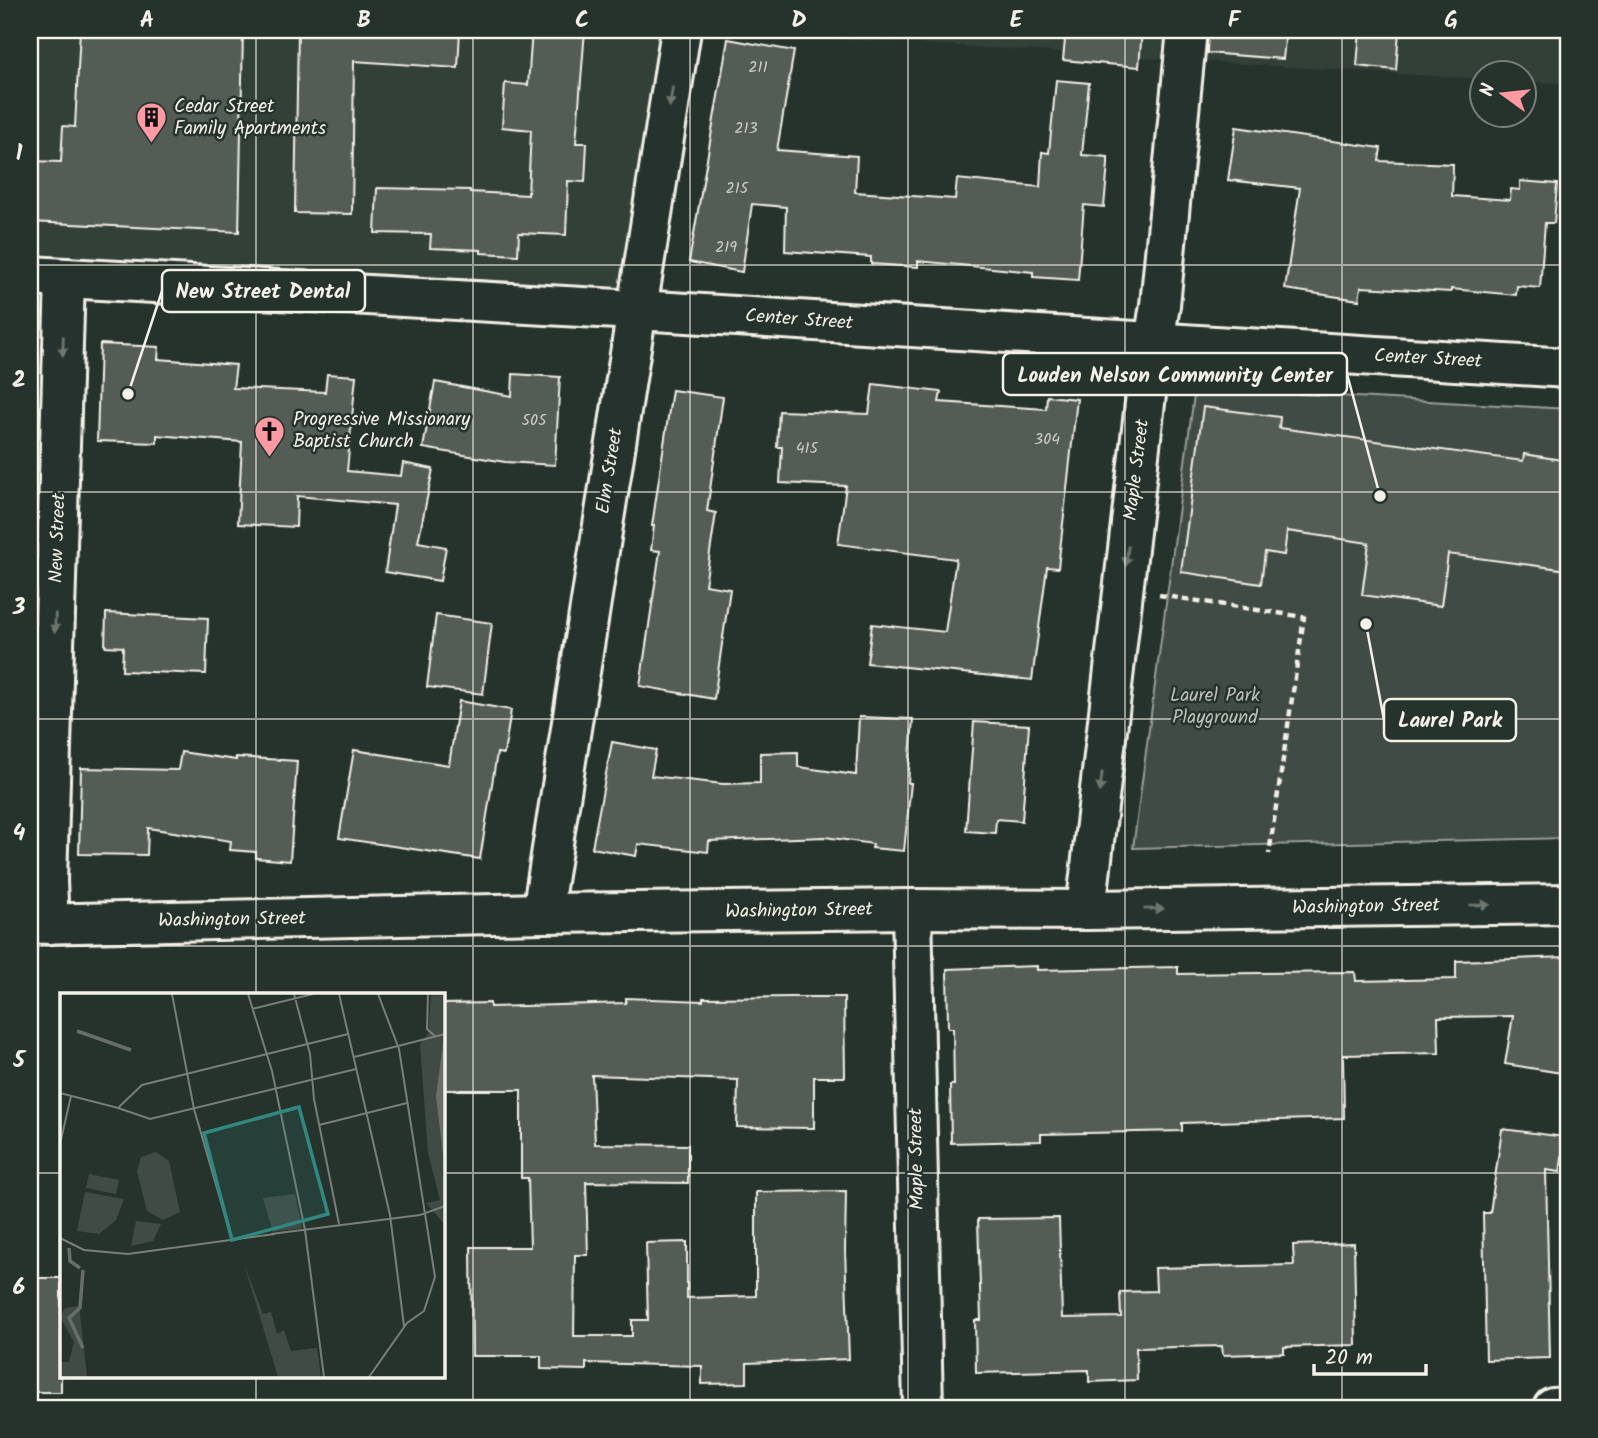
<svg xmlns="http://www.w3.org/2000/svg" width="1598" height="1438" font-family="Kalam,sans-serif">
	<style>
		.built { fill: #333f39 }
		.green { fill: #414b45; stroke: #9a9e96; stroke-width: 2 }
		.building { fill: #525c55; stroke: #f4f1e8; stroke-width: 2 }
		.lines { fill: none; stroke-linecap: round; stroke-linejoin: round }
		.minor-casing { stroke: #f4f1e8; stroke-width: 44 }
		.major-casing { stroke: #f4f1e8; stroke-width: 44 }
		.path { stroke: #f4f1e8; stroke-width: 4.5; stroke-dasharray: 7 5; stroke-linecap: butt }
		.minor { stroke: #26332d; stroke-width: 38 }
		.major { stroke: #26332d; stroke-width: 38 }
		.oneway { fill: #6e766e }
		.grid { fill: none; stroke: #f4f1e8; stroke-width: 2; stroke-opacity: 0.55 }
		.labels { text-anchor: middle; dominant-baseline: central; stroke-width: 5; stroke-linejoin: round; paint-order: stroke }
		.number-label { font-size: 16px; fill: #ccccc3 }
		.poi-label { font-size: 19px; fill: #f4f1e8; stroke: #26332d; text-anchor: start }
		.street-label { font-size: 19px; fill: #f4f1e8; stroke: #26332d }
		.park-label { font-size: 19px; fill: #bebfb7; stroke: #26332d }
		.inset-river { fill: none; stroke: #676f68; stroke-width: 3.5 }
		.inset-road { fill: none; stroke: #787f78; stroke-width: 2 }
		.view { fill: #318880; fill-opacity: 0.15; stroke: #318880; stroke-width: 3.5 }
		.inset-edge { fill: none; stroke: #f4f1e8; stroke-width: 3.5 }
		.leader { fill: none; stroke: #f4f1e8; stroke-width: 2.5 }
		.callout-dot { fill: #f4f1e8; stroke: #26332d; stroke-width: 2.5 }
		.callout { fill: #26332d; stroke: #f4f1e8; stroke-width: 2.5 }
		.callout-label { font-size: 21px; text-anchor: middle; font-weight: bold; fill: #f4f1e8 }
		.neatline { fill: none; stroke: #f4f1e8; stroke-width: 2.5 }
		.grid-label { font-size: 23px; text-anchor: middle; font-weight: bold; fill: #f4f1e8 }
	</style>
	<rect width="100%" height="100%" fill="#26332d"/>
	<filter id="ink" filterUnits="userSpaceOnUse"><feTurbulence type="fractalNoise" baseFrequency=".0143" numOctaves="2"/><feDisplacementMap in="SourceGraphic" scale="14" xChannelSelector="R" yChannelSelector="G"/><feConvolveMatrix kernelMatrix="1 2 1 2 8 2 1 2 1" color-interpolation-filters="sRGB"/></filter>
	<g filter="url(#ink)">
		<g class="built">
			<polygon points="30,30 683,30 633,308 30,276"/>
			<polygon points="704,30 1568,30 1568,84 1525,81 1524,74 1482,74 1482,79"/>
		</g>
		<polygon class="green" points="1195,388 1568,409 1568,838 1133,848"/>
		<g class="building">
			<polygon points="80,30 243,30 239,232 30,222 30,161 61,162 63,126 75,127"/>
			<polygon points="298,30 460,30 458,68 354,61 352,214 295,213"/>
			<polygon points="532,30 585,30 576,143 587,143 585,182 568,181 566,235 519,233 518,255 481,253 481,250 430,248 431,234 375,233 377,188 470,190 470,192 528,195 531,130 502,127 505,83 528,85"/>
			<polygon points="1066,30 1142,30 1139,67 1063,60"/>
			<polygon points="1208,30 1286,30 1283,59 1207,53"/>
			<polygon points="1360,30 1399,30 1396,70 1357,66"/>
			<polygon points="728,39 794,51 777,150 857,156 855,192 955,199 957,179 1040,187 1042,152 1049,153 1056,80 1089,83 1082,155 1108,157 1108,164 1104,207 1084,205 1078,280 1033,277 1033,272 918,261 918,267 871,264 871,257 785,251 786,207 752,204 742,272 689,262"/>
			<polygon points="1236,127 1381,148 1379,161 1453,164 1452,196 1510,200 1511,189 1520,190 1520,181 1557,184 1554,223 1545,223 1540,288 1517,286 1516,295 1451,289 1451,292 1361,287 1359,300 1285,289 1300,188 1228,180"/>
			<polygon points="100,344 159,347 158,359 236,365 233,388 325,392 327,374 356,376 347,471 401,476 403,463 433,469 418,542 446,547 440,581 385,572 395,505 297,496 296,527 238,524 242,442 157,435 157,443 97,441"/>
			<polygon points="513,374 560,377 555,465 505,462 423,448 435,382 512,396"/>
			<polygon points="873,384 941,392 939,402 1046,409 1047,396 1077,399 1058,568 1047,567 1032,680 867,663 872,624 945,632 956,559 838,544 846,486 780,483 782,447 777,447 779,411 869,414"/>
			<polygon points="672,390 723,397 707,511 716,513 705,585 730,589 714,699 640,686 660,551 651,550 654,526 652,526"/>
			<polygon points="1203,407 1280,417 1279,428 1523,461 1524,454 1568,461 1568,570 1448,554 1441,606 1362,595 1369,543 1287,531 1284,555 1265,552 1261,584 1181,572"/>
			<polygon points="106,613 208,618 206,674 122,671 123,647 105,646"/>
			<polygon points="436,615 492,623 483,694 427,687"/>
			<polygon points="459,701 511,710 504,754 497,753 480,859 339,838 354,750 449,765"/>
			<polygon points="859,717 913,719 908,783 911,783 904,851 872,848 873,844 825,837 709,841 708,852 638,844 636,856 592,848 612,742 656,750 651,776 723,784 760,783 760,753 798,752 798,767 856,775"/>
			<polygon points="974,722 1029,725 1022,821 996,819 995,833 966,831"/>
			<polygon points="181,752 236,760 236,757 297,761 290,861 256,858 256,852 230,850 231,841 148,828 147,855 79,854 81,768 178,770"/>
			<polygon points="1568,957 1568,1074 1505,1064 1513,1016 1438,1017 1439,1053 1343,1055 1344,1118 1182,1123 1182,1131 1041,1134 1041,1141 951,1143 950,1085 954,1085 953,1028 948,1028 947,969 1037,966 1037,970 1178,967 1178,974 1355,972 1356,981 1456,979 1456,961"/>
			<polygon points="789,997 844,997 845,1077 814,1077 814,1128 737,1127 738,1080 592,1075 595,1144 688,1145 688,1183 586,1182 588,1255 575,1255 574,1336 632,1336 632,1320 648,1320 646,1243 687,1242 687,1298 756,1296 756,1192 846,1191 845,1250 849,1359 747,1363 747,1383 702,1384 702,1366 586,1363 586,1370 541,1369 541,1356 472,1356 471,1247 530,1247 528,1178 521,1178 521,1090 443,1090 443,1004 490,1003 490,1007 626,1003 626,998 703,1001 703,998"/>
			<polygon points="1502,1129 1565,1137 1560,1172 1546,1170 1550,1358 1486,1360 1483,1213 1490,1213"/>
			<polygon points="1059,1218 1062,1318 1121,1317 1120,1292 1156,1291 1155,1268 1294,1265 1293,1245 1354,1243 1356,1345 1284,1347 1284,1353 1223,1355 1222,1346 1136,1348 1137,1380 1089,1382 1089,1370 976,1373 975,1320 981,1320 978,1219"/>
			<polygon points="31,1278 61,1278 61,1392 33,1392"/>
		</g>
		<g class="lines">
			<defs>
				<g id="minor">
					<polyline points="912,909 923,1408"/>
					<polyline points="1086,910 1147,386 1160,305 1187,30"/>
					<polyline points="542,913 681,30"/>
					<polyline points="30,924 542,913 912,909 1086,910 1568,904"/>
					<polyline points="49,924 47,881 65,278"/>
				</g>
				<g id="major">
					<polyline points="30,276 671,312 1568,368"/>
					<polyline points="1553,1408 1568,1407"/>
				</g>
			</defs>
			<use href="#minor" class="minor-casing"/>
			<use href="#major" class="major-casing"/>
			<polyline class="path" points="1159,595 1304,617 1269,854"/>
			<use href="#minor" class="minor"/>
			<use href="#major" class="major"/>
		</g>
		<defs><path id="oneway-solid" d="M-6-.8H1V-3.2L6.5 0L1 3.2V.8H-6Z" transform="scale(1.75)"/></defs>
		<g class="oneway">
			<use href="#oneway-solid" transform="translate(671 97) rotate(99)"/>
			<use href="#oneway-solid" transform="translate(63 346) rotate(92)"/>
			<use href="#oneway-solid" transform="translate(1127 556) rotate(97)"/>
			<use href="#oneway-solid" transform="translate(55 623) rotate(92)"/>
			<use href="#oneway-solid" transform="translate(1101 782) rotate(97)"/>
			<use href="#oneway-solid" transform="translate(1480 905) rotate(-1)"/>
			<use href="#oneway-solid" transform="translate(1154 909) rotate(-1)"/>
		</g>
	</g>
	<path class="grid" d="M 256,30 L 256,995M 473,30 L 473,1408M 690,30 L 690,1408M 908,30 L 908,1408M 1125,30 L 1125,1408M 1342,30 L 1342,1408M 30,265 L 1568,265M 30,492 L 1568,492M 30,719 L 1568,719M 30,946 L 1568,946M 30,1173 L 61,1173M 443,1173 L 1568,1173M 256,1377 L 256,1408"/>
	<defs>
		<symbol id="building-pin" viewBox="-11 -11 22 30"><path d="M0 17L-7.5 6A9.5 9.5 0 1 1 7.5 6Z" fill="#ff9aa2" stroke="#26332d"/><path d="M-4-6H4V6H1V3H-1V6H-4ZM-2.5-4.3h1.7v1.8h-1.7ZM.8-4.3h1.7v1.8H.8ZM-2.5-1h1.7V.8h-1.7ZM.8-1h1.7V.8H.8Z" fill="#111"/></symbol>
		<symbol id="church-pin" viewBox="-11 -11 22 30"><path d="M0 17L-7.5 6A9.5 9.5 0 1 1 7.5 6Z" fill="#ff9aa2" stroke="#26332d"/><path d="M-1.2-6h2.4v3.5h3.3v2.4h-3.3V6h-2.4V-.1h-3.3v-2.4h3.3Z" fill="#111"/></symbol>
	</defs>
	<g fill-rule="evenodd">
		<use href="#building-pin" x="134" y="100" width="35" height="47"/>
		<use href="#church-pin" x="252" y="414" width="35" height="47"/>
	</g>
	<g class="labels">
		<g class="number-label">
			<text x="758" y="67">211</text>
			<text x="746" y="128">213</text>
			<text x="737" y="188">215</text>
			<text x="726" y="247">219</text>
			<text x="534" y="420">505</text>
			<text x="1047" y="439">304</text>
			<text x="807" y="448">415</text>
		</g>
		<g class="poi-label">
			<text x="174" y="107">Cedar Street<tspan x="174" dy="22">Family Apartments</tspan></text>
			<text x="293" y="420">Progressive Missionary<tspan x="293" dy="22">Baptist Church</tspan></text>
		</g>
		<g class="street-label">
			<text transform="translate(799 320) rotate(4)">Center Street</text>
			<text transform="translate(1428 359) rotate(3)">Center Street</text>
			<text transform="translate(1137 470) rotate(-83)">Maple Street</text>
			<text transform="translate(610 471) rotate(-81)">Elm Street</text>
			<text transform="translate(58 538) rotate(-88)">New Street</text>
			<text transform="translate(1366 907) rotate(-1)">Washington Street</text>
			<text transform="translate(799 911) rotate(-1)">Washington Street</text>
			<text transform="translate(232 920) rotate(-1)">Washington Street</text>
			<text transform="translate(917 1159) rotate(-91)">Maple Street</text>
		</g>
		<g class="park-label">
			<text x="1215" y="696">Laurel Park<tspan x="1215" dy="22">Playground</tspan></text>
		</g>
	</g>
	<g transform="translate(60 993)">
		<rect width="385" height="385" fill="#26332d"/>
		<path d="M 371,1 L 385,1 L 385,232 L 366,210 L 380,207 L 368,160 L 360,51 L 368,41 ZM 96,159 L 109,168 L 120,219 L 103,227 L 87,218 L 77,178 L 81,164 ZM 29,181 L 59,187 L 56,201 L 26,195 ZM 25,199 L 64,206 L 56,227 L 39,241 L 17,238 ZM 235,201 L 242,235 L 213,239 L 203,205 ZM 76,228 L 101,231 L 93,248 L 71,253 ZM 184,271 L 203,321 L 211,319 L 217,341 L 224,337 L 231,358 L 257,355 L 261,384 L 218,384 ZM 19,313 L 27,384 L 0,384 L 0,369 L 9,369 L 14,349 L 0,324 L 5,315 Z" fill="#414b45"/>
		<path d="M 385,35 L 385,178 L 376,104 Z" fill="#676f68"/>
		<path class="inset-river" d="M 17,38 L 71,57M 9,255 L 10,268 L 20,275M 23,355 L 9,325 L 20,315 L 23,277"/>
		<path class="inset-road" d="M 112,1 L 134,116 L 172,247M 188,1 L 212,78 L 245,237M 234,1 L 250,61 L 254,106 L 279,231M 279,1 L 330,222 L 344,333M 368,1 L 367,36 L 375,43M 192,16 L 253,1M 338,53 L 385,41M 207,61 L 288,41M 294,64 L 338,53M 0,100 L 58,115 L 82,92 L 207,61M 58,115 L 90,126 L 296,76M 259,132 L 347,110M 0,151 L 11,103M 245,237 L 264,384M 211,241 L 360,222 L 385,213M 0,245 L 24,257 L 68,261 L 215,241M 309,384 L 347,330 L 364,318 L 375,284 L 339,56 L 318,1"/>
		<path class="view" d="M 239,114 L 268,221 L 172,247 L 144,140 Z"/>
		<rect width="385" height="385" class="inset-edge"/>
	</g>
	<path class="leader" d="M128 394L162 291M1380 496L1347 374M1366 624L1384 720"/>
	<g class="callout-dot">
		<circle cx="128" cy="394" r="7"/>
		<circle cx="1380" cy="496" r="7"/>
		<circle cx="1366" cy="624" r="7"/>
	</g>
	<g class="callout">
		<rect x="162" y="270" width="203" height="42" rx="7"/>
		<rect x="1003" y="353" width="344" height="42" rx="7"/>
		<rect x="1384" y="699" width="132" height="42" rx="7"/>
	</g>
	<g class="callout-label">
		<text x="263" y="298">New Street Dental</text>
		<text x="1175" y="382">Louden Nelson Community Center</text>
		<text x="1450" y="727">Laurel Park</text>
	</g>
	<rect width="1598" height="1438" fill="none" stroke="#26332d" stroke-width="77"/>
	<g transform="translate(1503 94) rotate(285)"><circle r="33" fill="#26332d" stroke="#787f78" stroke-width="2"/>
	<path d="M0-5L12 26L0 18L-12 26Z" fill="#ff9aa2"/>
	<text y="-10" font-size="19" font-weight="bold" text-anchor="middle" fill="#f4f1e8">N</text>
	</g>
	<path d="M1314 1364v10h112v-10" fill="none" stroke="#f4f1e8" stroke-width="3.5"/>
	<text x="1325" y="1364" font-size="21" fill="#f4f1e8" stroke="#26332d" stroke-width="5" paint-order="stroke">20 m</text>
	<rect x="38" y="38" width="1522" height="1362" class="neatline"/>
	<g class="grid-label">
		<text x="147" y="27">A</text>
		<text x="364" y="27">B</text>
		<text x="582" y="27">C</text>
		<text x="799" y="27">D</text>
		<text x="1016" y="27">E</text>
		<text x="1234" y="27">F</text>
		<text x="1451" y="27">G</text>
		<text x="19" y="160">1</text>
		<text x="19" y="387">2</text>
		<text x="19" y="614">3</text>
		<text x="19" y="840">4</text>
		<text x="19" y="1067">5</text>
		<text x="19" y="1294">6</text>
	</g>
</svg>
